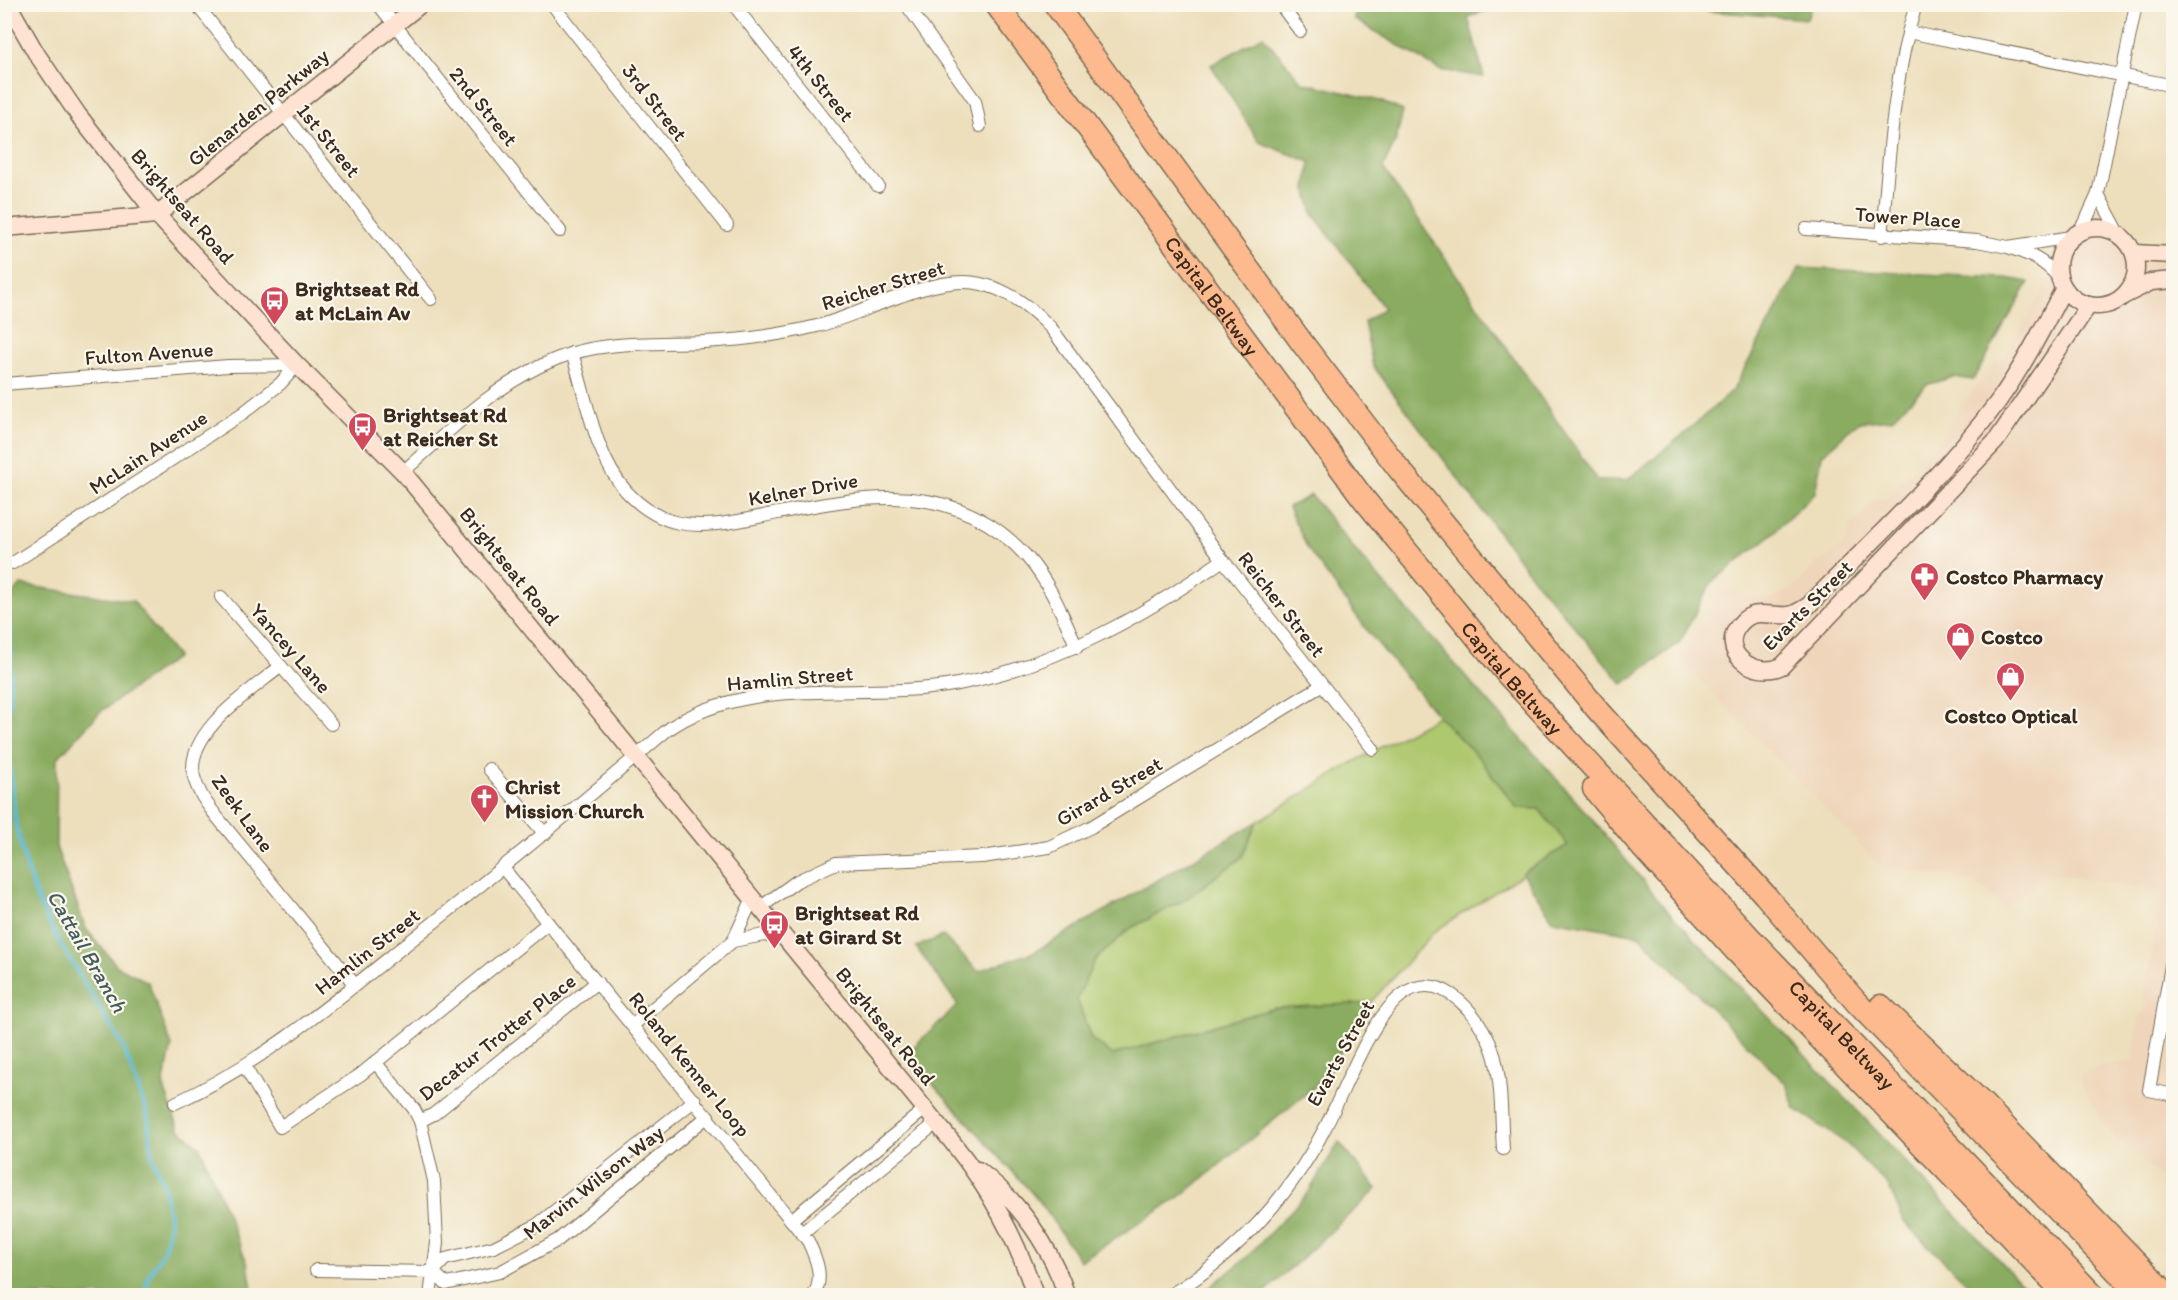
<svg xmlns="http://www.w3.org/2000/svg" width="2178" height="1300" font-family="Itim,sans-serif">
	<style>
		.built { fill: #efd6bb }
		.green { fill: #aec86e; stroke: #747946; stroke-width: 1.5 }
		.forest { fill: #8aac61; stroke: #626b40; stroke-width: 1.5 }
		.lines { fill: none; stroke-linecap: round; stroke-linejoin: round }
		.stream { stroke: #58bad7; stroke-width: 4 }
		.street-casing { stroke: #796955; stroke-width: 14 }
		.secondary-casing { stroke: #796955; stroke-width: 19 }
		.highway-casing { stroke: #796955; stroke-width: 25 }
		.street { stroke: #fff; stroke-width: 12 }
		.secondary { stroke: #fee3d2; stroke-width: 16 }
		.highway { stroke: #fcba8e; stroke-width: 22 }
		.labels { text-anchor: middle; dominant-baseline: central; stroke-width: 4.5; stroke-linejoin: round; paint-order: stroke }
		.street-label { font-size: 21px; fill: #3b2a1e; stroke: #fbf7ec }
		.poi-label { font-size: 21px; font-weight: bold; fill: #3b2a1e; stroke: #fbf7ec; text-anchor: start }
		.water-label { font-size: 22px; font-style: italic; fill: #455c5f; stroke: #fbf7ec }
	</style>
	<rect width="100%" height="100%" fill="#fbf7ec"/>
	<filter id="ink" filterUnits="userSpaceOnUse"><feTurbulence type="fractalNoise" baseFrequency=".0167" numOctaves="2"/><feDisplacementMap in="SourceGraphic" scale="12" xChannelSelector="R" yChannelSelector="G"/><feConvolveMatrix kernelMatrix="1 2 1 2 8 2 1 2 1" color-interpolation-filters="sRGB"/></filter>
	<filter id="wash" filterUnits="userSpaceOnUse"><feTurbulence type="fractalNoise" baseFrequency=".008" numOctaves="4" result="noise"/><feDisplacementMap in="SourceGraphic" scale="24" xChannelSelector="R" yChannelSelector="G"/><feGaussianBlur stdDeviation="1.35" result="paint"/><feColorMatrix in="noise" values="0 0 0 0 0 0 0 0 0 0 0 0 0 0 0 0 0 1.4 0 .05"/><feComposite in="paint" operator="in"/></filter>
	<g filter="url(#wash)">
		<rect width="100%" height="100%" fill="#eddfbc"/>
		<polygon class="built" points="2090,221 2107,222 2150,246 2173,251 2173,1189 2106,1128 2081,1083 2080,1076 2099,1066 2132,1061 2139,1017 2147,1006 2143,994 2163,893 2057,874 2048,876 2005,908 1981,887 1953,878 1880,866 1678,658 1722,589 1769,599 1792,589 1818,561 1825,560 1845,541 1851,526 1875,499 1885,499 1948,431 1951,420 1996,360 2003,358 2051,276 2052,259 2060,237 2075,225"/>
		<polygon class="green" points="1438,716 1480,759 1517,808 1539,809 1568,845 1435,931 1370,1003 1275,1008 1112,1055 1091,1039 1077,999 1094,961 1129,929 1184,900 1242,857 1257,822 1352,763"/>
		<g class="forest">
			<polygon points="1356,5 1501,5 1468,17 1484,77 1440,70 1354,19"/>
			<polygon points="1691,5 1812,5 1807,19 1708,11"/>
			<polygon points="1263,36 1302,82 1380,101 1403,111 1396,140 1383,168 1598,481 1627,480 1686,432 1733,390 1799,268 2006,278 2029,282 1973,380 1953,377 1926,385 1892,419 1858,422 1822,455 1815,493 1770,536 1711,583 1680,642 1623,684 1533,578 1373,366 1364,322 1384,308 1313,214 1306,189 1310,162 1259,142 1211,65"/>
			<polygon points="1311,495 1363,560 1591,818 1668,911 2032,1295 1979,1295 1904,1222 1889,1187 1846,1143 1795,1109 1786,1084 1639,935 1553,920 1522,873 1568,845 1539,809 1517,808 1480,759 1438,716 1369,633 1308,549 1288,507"/>
			<polygon points="21,585 133,601 177,657 100,712 57,759 56,847 86,929 117,966 148,982 172,1046 163,1085 179,1129 200,1147 248,1265 253,1295 5,1296 4,605"/>
			<polygon points="1257,822 1242,857 1184,900 1129,929 1094,961 1077,999 1091,1039 1113,1055 1275,1008 1370,1003 1324,1079 1180,1197 1080,1261 1040,1202 906,1054 958,1005 916,947 943,936 978,971 1034,952"/>
			<polygon points="1339,1142 1377,1189 1262,1295 1200,1295 1244,1260 1308,1193"/>
		</g>
		<g class="lines">
			<polyline class="stream" points="4,610 10,631 11,657 7,741 16,826 24,858 36,897 59,942 123,1046 148,1116 152,1155 164,1187 170,1223 164,1251 149,1275 144,1296"/>
		</g>
	</g>
	<g filter="url(#ink)">
		<g class="lines">
			<defs>
				<g id="street">
					<polyline points="196,4 431,299"/>
					<polyline points="378,4 560,231"/>
					<polyline points="552,4 727,225"/>
					<polyline points="733,4 878,186"/>
					<polyline points="906,4 975,101 980,126"/>
					<polyline points="1280,4 1300,31"/>
					<polyline points="1908,32 2174,86"/>
					<polyline points="2098,194 2120,235"/>
					<polyline points="1806,229 1977,241 2008,247"/>
					<polyline points="2077,234 2087,218 2098,194 2136,4"/>
					<path d="M 1882,236 C 1889,158 1893,79 1916,4"/>
					<path d="M 2059,278 C 2044,260 2029,254 2008,247 L 2071,237"/>
					<path d="M 572,353 C 586,396 595,457 626,491 C 640,506 659,519 679,523 C 710,529 743,520 773,514 C 864,495 957,478 1027,557 C 1050,583 1063,616 1077,647"/>
					<polyline points="4,384 228,366 297,365"/>
					<path d="M 403,472 C 450,430 496,383 556,359 C 602,340 655,344 704,342 C 744,340 782,335 821,325 C 863,313 923,281 965,282 C 1000,283 1028,304 1051,328 L 1223,560 L 1373,749"/>
					<polyline points="13,563 243,413 280,384 297,365"/>
					<polyline points="221,597 331,724"/>
					<path d="M 281,666 C 251,691 184,732 194,777 C 198,793 208,805 217,817 L 355,985"/>
					<polyline points="489,769 545,834"/>
					<path d="M 503,868 L 808,1241 C 816,1258 825,1278 813,1296"/>
					<polyline points="761,907 797,881 836,863 982,857 1049,847 1091,827 1321,686"/>
					<polyline points="733,941 753,898"/>
					<polyline points="2174,949 2149,1090 2174,1095"/>
					<polyline points="633,1025 733,941 764,935 786,939"/>
					<polyline points="375,1062 414,1109 420,1121 434,1181 437,1243 430,1296"/>
					<polyline points="245,1067 280,1127 360,1075 548,923"/>
					<path d="M 175,1103 C 258,1065 328,1007 399,950 C 490,879 578,806 666,731 C 747,672 864,702 958,684 C 1056,665 1142,617 1223,560"/>
					<polyline points="420,1121 434,1114 597,982"/>
					<polyline points="791,1220 925,1109"/>
					<polyline points="802,1233 936,1123"/>
					<polyline points="316,1270 433,1272 446,1284 500,1272 558,1240 708,1116"/>
					<polyline points="433,1272 445,1259 494,1247 537,1225 695,1100"/>
					<path d="M 1169,1296 C 1235,1256 1290,1196 1325,1128 C 1345,1090 1369,1020 1402,995 C 1442,964 1486,1022 1495,1058 C 1502,1087 1501,1119 1503,1149"/>
				</g>
				<g id="secondary">
					<path d="M 8,4 L 36,53 L 79,116 L 157,215 L 297,365 L 403,472 L 953,1143 C 988,1187 1019,1242 1035,1296"/>
					<polyline points="4,228 157,215 421,4"/>
					<circle cx="2097" cy="267" r="39"/>
					<polyline points="2134,253 2174,255"/>
					<path d="M 2064,288 C 2043,328 2023,367 1997,403 C 1942,477 1873,540 1809,605 C 1803,609 1796,614 1788,615 C 1771,617 1754,607 1740,624 C 1717,650 1753,680 1782,666 L 1996,441 L 2089,305"/>
					<polyline points="2125,295 2151,282 2174,280"/>
					<path d="M 978,1170 C 1019,1201 1051,1247 1067,1296"/>
				</g>
				<g id="highway">
					<path id="s1" d="M 996,4 L 1363,498 L 1508,675 L 1751,939 L 2094,1296"/>
					<polyline points="1055,4 1303,344 1399,469 1597,709 1765,895 1857,1003 2141,1296"/>
					<polyline points="1594,789 1642,847 1738,953 2067,1296"/>
					<polyline points="1881,1006 1983,1104 2169,1296"/>
				</g>
			</defs>
			<use href="#street" class="street-casing"/>
			<use href="#secondary" class="secondary-casing"/>
			<use href="#highway" class="highway-casing"/>
			<use href="#street" class="street"/>
			<use href="#secondary" class="secondary"/>
			<use href="#highway" class="highway"/>
		</g>
	</g>
	<defs>
		<symbol id="bus-pin" viewBox="-11 -11 22 30"><path d="M0 17L-7.5 6A9.5 9.5 0 1 1 7.5 6Z" fill="#d1495b" stroke="#fbf7ec"/><path d="M-5-6H5V4H4V6H2V4H-2V6H-4V4H-5ZM-3.5-4V0h7V-4ZM-3.5 1.2v1.5H-2V1.2ZM2 1.2v1.5H3.5V1.2Z" fill="#fff"/></symbol>
		<symbol id="pharmacy-pin" viewBox="-11 -11 22 30"><path d="M0 17L-7.5 6A9.5 9.5 0 1 1 7.5 6Z" fill="#d1495b" stroke="#fbf7ec"/><path d="M-2-6h4v4h4v4h-4v4h-4v-4h-4v-4h4Z" fill="#fff"/></symbol>
		<symbol id="shop-pin" viewBox="-11 -11 22 30"><path d="M0 17L-7.5 6A9.5 9.5 0 1 1 7.5 6Z" fill="#d1495b" stroke="#fbf7ec"/><path d="M-5-2.5h2.3a2.7 3.5 0 0 1 5.4 0H5L5.5 6h-11ZM-1.5-2.5h3a1.5 2.3 0 0 0-3 0Z" fill="#fff"/></symbol>
		<symbol id="church-pin" viewBox="-11 -11 22 30"><path d="M0 17L-7.5 6A9.5 9.5 0 1 1 7.5 6Z" fill="#d1495b" stroke="#fbf7ec"/><path d="M-1.2-6h2.4v3.5h3.3v2.4h-3.3V6h-2.4V-.1h-3.3v-2.4h3.3Z" fill="#fff"/></symbol>
	</defs>
	<g fill-rule="evenodd">
		<use href="#bus-pin" x="258" y="284" width="33" height="45"/>
		<use href="#bus-pin" x="346" y="410" width="33" height="45"/>
		<use href="#pharmacy-pin" x="1908" y="560" width="33" height="45"/>
		<use href="#shop-pin" x="1944" y="620" width="33" height="45"/>
		<use href="#shop-pin" x="1994" y="660" width="33" height="45"/>
		<use href="#church-pin" x="468" y="782" width="33" height="45"/>
		<use href="#bus-pin" x="758" y="908" width="33" height="45"/>
	</g>
	<g class="labels">
		<g class="street-label">
			<text transform="translate(821 83) rotate(51)">4th Street</text>
			<text transform="translate(655 102) rotate(52)">3rd Street</text>
			<text transform="translate(484 106) rotate(51)">2nd Street</text>
			<text transform="translate(258 107) rotate(-39)">Glenarden Parkway</text>
			<text transform="translate(329 140) rotate(51)">1st Street</text>
			<text transform="translate(183 206) rotate(49)">Brightseat Road</text>
			<text transform="translate(1908 217) rotate(4)">Tower Place</text>
			<text transform="translate(883 285) rotate(-17)">Reicher Street</text>
			<text stroke="none"><textPath href="#s1" startOffset="363">Capital Beltway</textPath></text>
			<text transform="translate(149 353) rotate(-4)">Fulton Avenue</text>
			<text transform="translate(148 452) rotate(-33)">McLain Avenue</text>
			<text transform="translate(803 489) rotate(-10)">Kelner Drive</text>
			<text transform="translate(510 566) rotate(51)">Brightseat Road</text>
			<text transform="translate(1282 604) rotate(52)">Reicher Street</text>
			<text transform="translate(1807 605) rotate(-45)">Evarts Street</text>
			<text transform="translate(291 648) rotate(49)">Yancey Lane</text>
			<text transform="translate(790 678) rotate(-5)">Hamlin Street</text>
			<text stroke="none"><textPath href="#s1" startOffset="849">Capital Beltway</textPath></text>
			<text transform="translate(1109 791) rotate(-30)">Girard Street</text>
			<text transform="translate(243 813) rotate(54)">Zeek Lane</text>
			<text transform="translate(367 951) rotate(-38)">Hamlin Street</text>
			<text transform="translate(886 1026) rotate(51)">Brightseat Road</text>
			<text stroke="none"><textPath href="#s1" startOffset="1335">Capital Beltway</textPath></text>
			<text transform="translate(497 1037) rotate(-38)">Decatur Trotter Place</text>
			<text transform="translate(1340 1053) rotate(-61)">Evarts Street</text>
			<text transform="translate(690 1064) rotate(51)">Roland Kenner Loop</text>
			<text transform="translate(593 1182) rotate(-38)">Marvin Wilson Way</text>
		</g>
		<g class="poi-label">
			<text x="295" y="288">Brightseat Rd<tspan x="295" dy="24">at McLain Av</tspan></text>
			<text x="383" y="414">Brightseat Rd<tspan x="383" dy="24">at Reicher St</tspan></text>
			<text x="1946" y="576">Costco Pharmacy</text>
			<text x="1981" y="636">Costco</text>
			<text x="2011" y="715" text-anchor="middle">Costco Optical</text>
			<text x="505" y="786">Christ<tspan x="505" dy="24">Mission Church</tspan></text>
			<text x="795" y="912">Brightseat Rd<tspan x="795" dy="24">at Girard St</tspan></text>
		</g>
		<g class="water-label">
			<text transform="translate(87 951) rotate(60)">Cattail Branch</text>
		</g>
	</g>
	<rect width="2178" height="1300" fill="none" stroke="#fbf7ec" stroke-width="24"/>
</svg>
